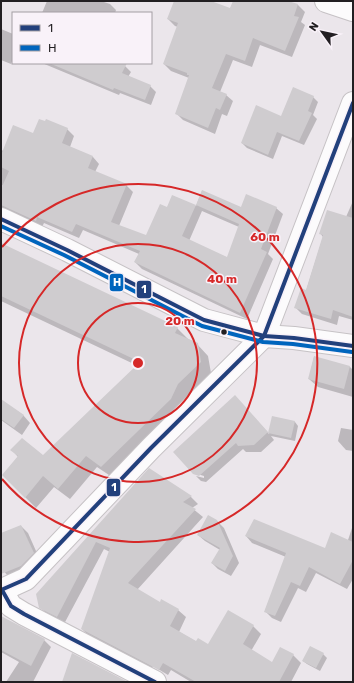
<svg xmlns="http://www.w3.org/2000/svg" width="354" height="683" font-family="Rubik,sans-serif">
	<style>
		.shadow { fill: #0003; fill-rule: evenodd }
		.building { fill: #cfcccf; fill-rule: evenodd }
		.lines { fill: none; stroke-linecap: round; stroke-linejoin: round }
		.street-casing { stroke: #c6c2c5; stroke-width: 24 }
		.secondary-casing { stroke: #c6c2c5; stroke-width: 24 }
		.street { stroke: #fcfbfc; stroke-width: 22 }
		.secondary { stroke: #fcfbfc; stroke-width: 22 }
		.bus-1-casing { stroke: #f9f2f9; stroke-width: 7 }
		.bus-2-casing { stroke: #f9f2f9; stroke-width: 7 }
		.bus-1 { stroke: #22407c; stroke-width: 4 }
		.bus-2 { stroke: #0065bd; stroke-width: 4 }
		.ring { fill: none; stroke: #d62828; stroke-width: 2 }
		.bus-dot { fill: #221f22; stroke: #f9f2f9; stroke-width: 1.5 }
		.centre { fill: #d62828; stroke: #f9f2f9; stroke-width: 2 }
		.ring-label { font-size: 12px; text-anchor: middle; font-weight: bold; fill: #d62828; stroke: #f9f2f9; stroke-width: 3; stroke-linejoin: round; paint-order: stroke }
		.line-badge { stroke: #f9f2f9; stroke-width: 1.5 }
		.badge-label { font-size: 11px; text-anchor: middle; font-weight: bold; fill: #fff }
	</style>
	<rect width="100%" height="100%" fill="#ebe6eb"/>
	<g class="shadow">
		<polygon points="47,1 104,1 104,2 110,4 116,10 115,13 42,13"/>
		<polygon points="175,1 208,1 230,9 234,1 285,1 298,5 305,12 301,22 305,25 292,57 260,45 252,67 233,60 220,92 226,95 233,101 227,116 222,114 215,134 183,120 176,113 189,78 171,71 164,64 178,27 175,26 168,19"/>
		<polygon points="1,29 13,34 13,58 11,64 1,60"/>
		<polygon points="42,63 117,63 125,66 131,72 128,77 150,86 156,92 151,105 120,93 119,95"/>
		<polygon points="313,97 318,102 313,115 317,119 304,145 282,136 273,159 247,148 242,143"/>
		<path d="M 46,121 L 67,129 L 74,136 L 70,147 L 93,157 L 99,164 L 95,172 L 126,185 L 133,192 L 119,226 L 146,237 L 167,208 L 173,196 L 196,206 L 202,191 L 241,208 L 276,208 L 283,214 L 268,254 L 273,259 L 247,319 L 142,269 L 135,262 L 139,254 L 83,230 L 79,238 L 44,223 L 42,227 L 3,208 L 1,206 L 1,192 L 4,186 L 1,185 L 1,150 L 4,151 L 34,134 ZM 202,211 L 239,227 L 228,258 L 189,241 Z"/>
		<polygon points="353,201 353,320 339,316 337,325 302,314 296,308 306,291 323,237 320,233 346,217"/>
		<polygon points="1,244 177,328 188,339 197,344 208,356 211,373 188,395 182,410 112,477 97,467 70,499 54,487 36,508 3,475 18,457 12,450 43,457 138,366 1,301"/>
		<polygon points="314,357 350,367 353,370 353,397 318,387 309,379"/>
		<polygon points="1,400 23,415 30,423 22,435 1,420"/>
		<polygon points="242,404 269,434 273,417 295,422 298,426 295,441 271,436 274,440 261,452 246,452 243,449 206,482 201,481 196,476 204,478 204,476 194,473"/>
		<polygon points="341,428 353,430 353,451 346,450 338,441"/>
		<polygon points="149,469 191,497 198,504 192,508 203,517 137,590 160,603 178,610 186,617 179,632 197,642 208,645 253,626 261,634 251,651 272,663 293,655 301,663 291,682 191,682 171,670 168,675 153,666 151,669 90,637 82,629 110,552 104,549 64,624 48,615 40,607"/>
		<polygon points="217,521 224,528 239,563 231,576 218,569 212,563 220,550 205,541 198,535"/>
		<polygon points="353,525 353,579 347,589 316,573 306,592 298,588 281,622 272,618 265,611 286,557 252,543 246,536 325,549 348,540"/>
		<polygon points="21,526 28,533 40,560 11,580 3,570 1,572 1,535"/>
		<polygon points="1,617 44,640 51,647 33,682 6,682 19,662 1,652"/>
		<polygon points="323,654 327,658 320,671 307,664 303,661"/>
	</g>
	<g class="building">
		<polygon points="174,1 211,1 230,8 233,1 288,1 298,4 294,16 299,17 285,51 253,38 245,61 226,54 212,88 227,94 220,110 216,108 208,128 175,114 189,75 187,75 187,73 163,64 178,23 167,19"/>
		<polygon points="49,63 127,63 122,73 151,85 145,100 114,88 113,90"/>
		<polygon points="293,87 314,96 308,111 312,113 299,141 277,132 268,155 241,143 256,105 281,116"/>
		<path d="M 39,119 L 45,121 L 46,119 L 68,128 L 62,143 L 93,156 L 88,168 L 127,184 L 111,222 L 146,235 L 160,204 L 167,207 L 172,195 L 196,205 L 202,190 L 241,207 L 246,194 L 277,207 L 261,249 L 267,252 L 240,313 L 134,262 L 140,251 L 76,224 L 72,232 L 37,217 L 36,221 L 1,205 L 1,189 L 9,171 L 1,167 L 1,155 L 13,125 L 33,133 ZM 196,205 L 239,224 L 227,257 L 182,236 Z"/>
		<polygon points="327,210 353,218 353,317 333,310 331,319 294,308 301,288 306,290 323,235 319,234"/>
		<polygon points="1,243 178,327 175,333 198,343 201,362 178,384 171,399 101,467 86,456 58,489 43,476 25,498 2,475 18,456 10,450 22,438 43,455 140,362 1,296"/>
		<polygon points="314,356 350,366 344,389 308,379"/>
		<polygon points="235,395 268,432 254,445 238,446 236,443 199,476 193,474 173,452"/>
		<polygon points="1,399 24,415 14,428 1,419"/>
		<polygon points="272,416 295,421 291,438 268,433"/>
		<polygon points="149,468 192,496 183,502 196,509 128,583 160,602 161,599 179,609 170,626 196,641 198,638 208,644 228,610 254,625 243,644 272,662 280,647 294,654 279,682 196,682 163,663 159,670 81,629 110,548 96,542 57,617 39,608 36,594"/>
		<polygon points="208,515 217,520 233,556 225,571 211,563 220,548 197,535"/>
		<polygon points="254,519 325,548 331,532 353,542 353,560 340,584 309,567 300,586 291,582 275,616 264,612 286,553 245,536"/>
		<polygon points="21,525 34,553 21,566 1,574 1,533"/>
		<polygon points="1,616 45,639 31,666 1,650"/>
		<polygon points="310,646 324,653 316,668 302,661"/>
		<polygon points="72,653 128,682 62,682"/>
	</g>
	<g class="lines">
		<defs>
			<g id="street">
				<polyline points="326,1 353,10"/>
				<polyline points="2,590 26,579 151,448 264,336 353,103"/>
			</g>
			<g id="secondary">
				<polyline points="1,219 67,250 204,320 264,336 294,338 353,346"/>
				<polyline points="1,590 11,606 24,614 155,682"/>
			</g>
		</defs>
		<use href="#street" class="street-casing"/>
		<use href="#secondary" class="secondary-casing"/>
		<use href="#street" class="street"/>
		<use href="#secondary" class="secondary"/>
		<defs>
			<g id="bus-1">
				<polyline points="1,219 67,250 204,320 264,336 294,338 353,346"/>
				<polyline points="1,590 26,579 151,448 264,336 353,103"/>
				<polyline points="2,590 11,606 24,614 155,682"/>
			</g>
			<polyline id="bus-2" points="1,226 64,255 202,326 263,342 293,344 352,352"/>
		</defs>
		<use href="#bus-1" class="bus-1-casing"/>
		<use href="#bus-2" class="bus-2-casing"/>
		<use href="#bus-1" class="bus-1"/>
		<use href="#bus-2" class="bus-2"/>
	</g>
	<g class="ring">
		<circle cx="138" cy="363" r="60"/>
		<circle cx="138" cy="363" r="119"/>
		<path d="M2 247A179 179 0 1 1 2 479"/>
	</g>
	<circle class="bus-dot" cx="224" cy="332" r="3.5"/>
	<circle cx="138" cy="363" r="6" class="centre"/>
	<g class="ring-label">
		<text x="265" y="241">60 m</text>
		<text x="222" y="283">40 m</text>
		<text x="180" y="325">20 m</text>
	</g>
	<g class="line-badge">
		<rect x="109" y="273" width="15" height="19" rx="4" fill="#0065bd"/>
		<rect x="136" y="280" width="16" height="19" rx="4" fill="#22407c"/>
		<rect x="106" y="478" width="15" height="19" rx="4" fill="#22407c"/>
	</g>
	<g class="badge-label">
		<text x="117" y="286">H</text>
		<text x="144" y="293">1</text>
		<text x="114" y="491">1</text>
	</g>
	<rect width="354" height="683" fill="none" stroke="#221f22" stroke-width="4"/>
	<rect x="12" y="12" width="140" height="52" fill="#f9f2f9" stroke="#a39ea3"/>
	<rect x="20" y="25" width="20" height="6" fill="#22407c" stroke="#a39ea3"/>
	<text x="48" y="32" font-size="12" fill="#221f22">1</text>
	<rect x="20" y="45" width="20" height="6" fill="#0065bd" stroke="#a39ea3"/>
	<text x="48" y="52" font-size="12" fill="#221f22">H</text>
	<g transform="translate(322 32) rotate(303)" stroke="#f9f2f9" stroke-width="3" paint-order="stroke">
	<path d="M0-3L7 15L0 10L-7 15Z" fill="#221f22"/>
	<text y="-6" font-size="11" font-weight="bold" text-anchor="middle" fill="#221f22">N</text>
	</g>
</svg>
